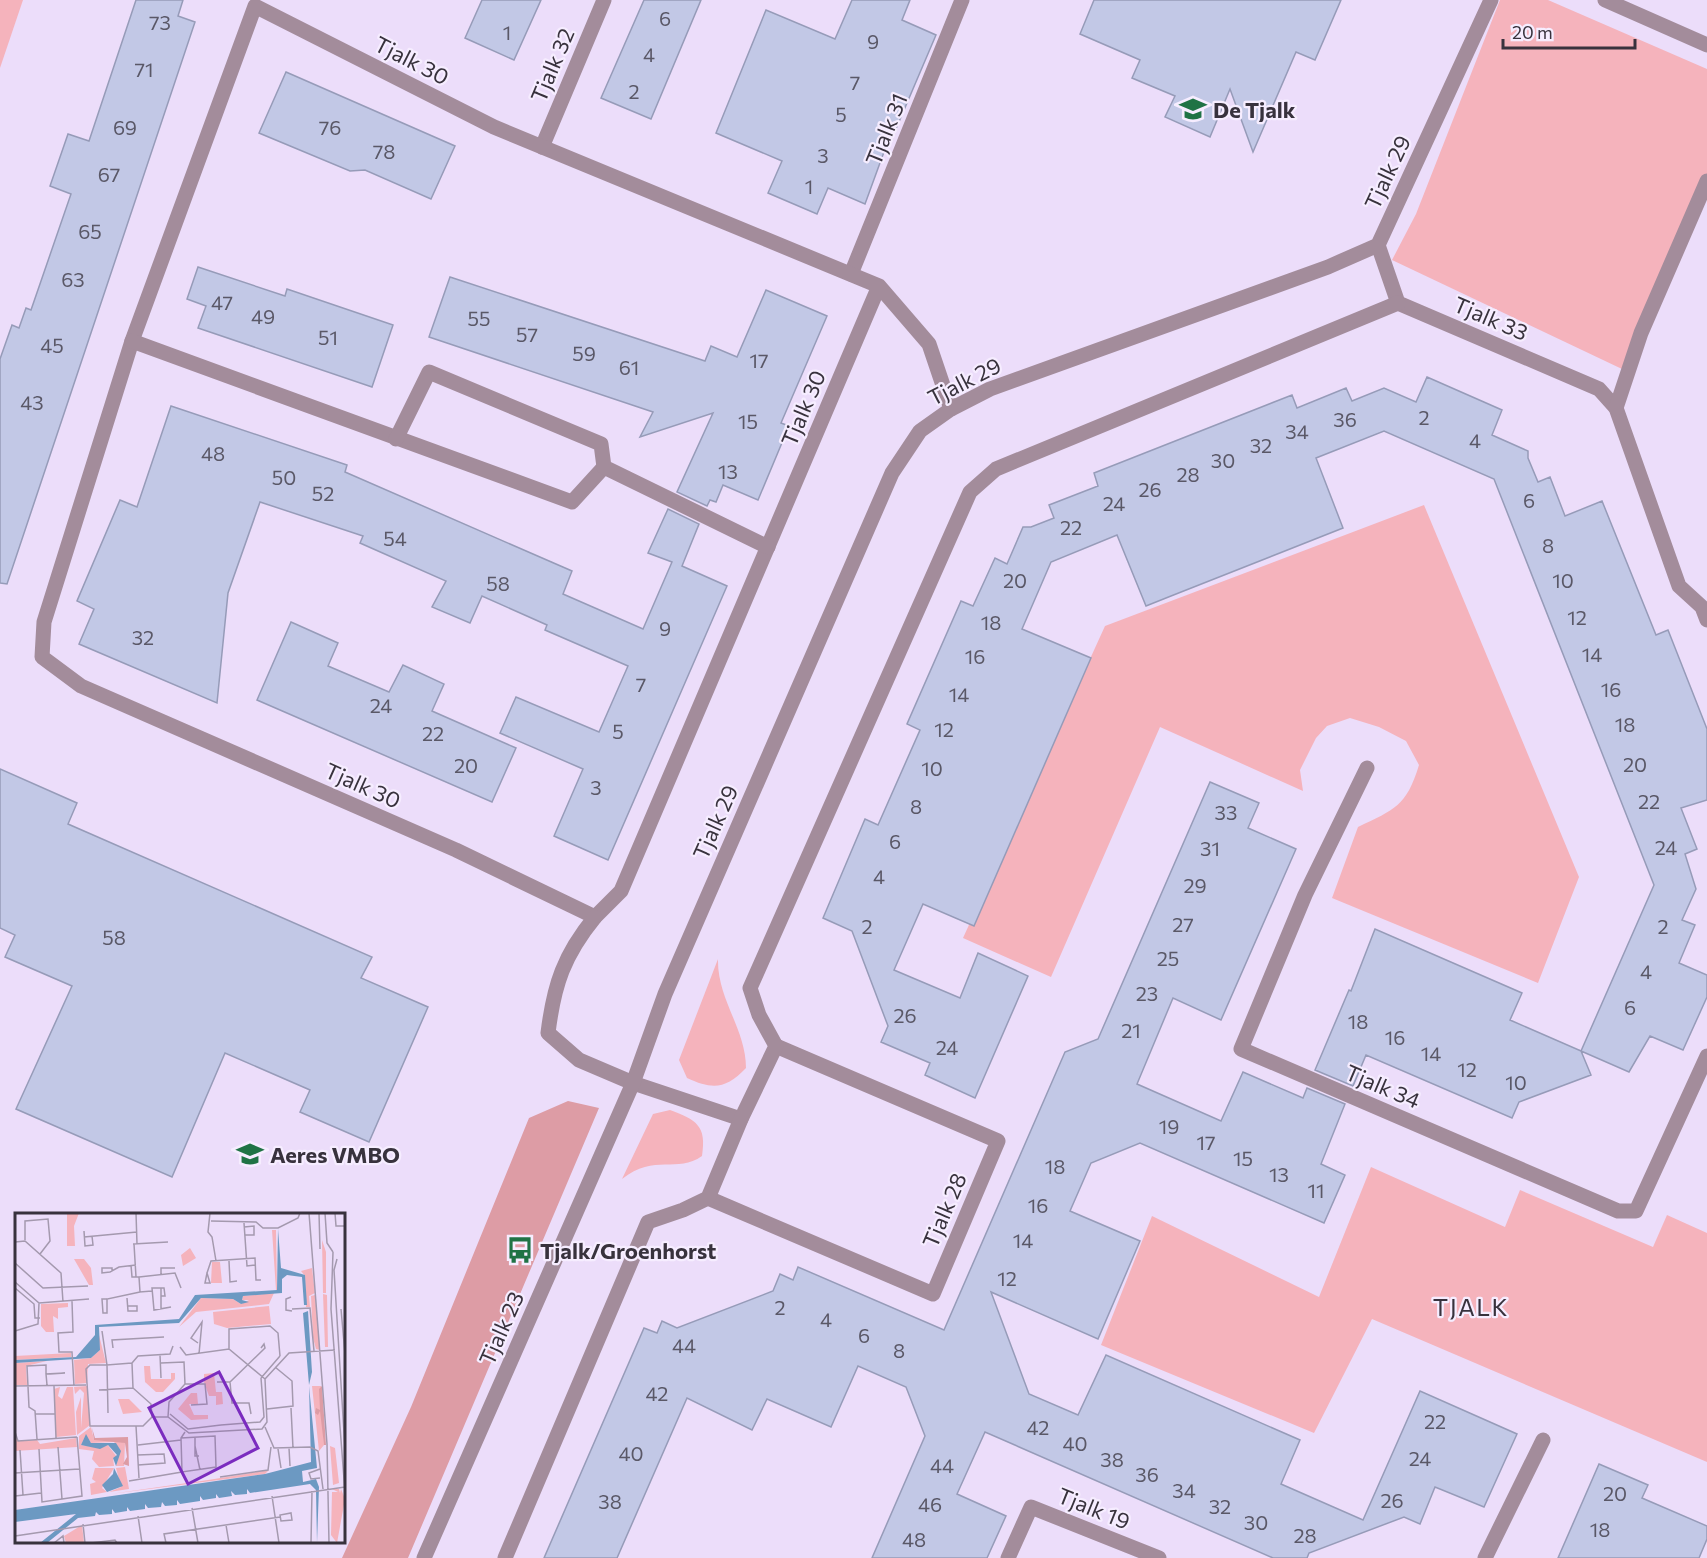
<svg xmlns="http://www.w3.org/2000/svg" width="1707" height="1558" font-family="Commissioner,sans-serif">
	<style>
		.green { fill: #f5b3bc }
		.forest { fill: #dd9ca5 }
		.building { fill: #c2c8e6; stroke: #969bb8; stroke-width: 1.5 }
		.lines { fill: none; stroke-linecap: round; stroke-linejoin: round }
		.minor { stroke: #a38c9b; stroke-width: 15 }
		.labels { text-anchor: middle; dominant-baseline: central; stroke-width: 4.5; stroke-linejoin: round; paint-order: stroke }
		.number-label { font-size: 20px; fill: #5a5867 }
		.street-label { font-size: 22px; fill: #38323d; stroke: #f6edff }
		.poi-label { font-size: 22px; font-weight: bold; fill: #38323d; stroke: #f6edff; text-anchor: start }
		.neighbourhood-label { font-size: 24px; letter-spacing: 1.5px; fill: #38323d; stroke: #f6edff }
		.inset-road { fill: none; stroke: #a499ae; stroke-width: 1.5 }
		.view { fill: #7b2cbf; fill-opacity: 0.15; stroke: #7b2cbf; stroke-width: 3 }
		.inset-edge { fill: none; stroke: #38323d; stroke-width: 3 }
	</style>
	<rect width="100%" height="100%" fill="#ecddfa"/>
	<g class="green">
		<polygon points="0,0 23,0 0,68"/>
		<polygon points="1500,0 1548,0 1707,69 1707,181 1622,369 1392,260 1416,214"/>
		<path d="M 1424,505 L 1579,877 L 1538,983 L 1332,898 L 1358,827 C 1395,809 1406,807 1419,765 L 1406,741 L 1379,727 L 1350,718 L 1327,726 L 1316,738 L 1300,770 L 1303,791 L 1160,727 L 1051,977 L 963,938 L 1105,626 Z"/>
		<path d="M 718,959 C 717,999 746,1029 746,1068 C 726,1089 713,1090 687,1078 L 679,1060 Z"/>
		<path d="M 670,1110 C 696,1120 707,1125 702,1156 C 677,1174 655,1153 622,1179 L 653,1114 Z"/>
		<polygon points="1371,1167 1505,1227 1520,1190 1653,1247 1667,1215 1707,1233 1707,1462 1372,1319 1314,1433 1101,1345 1152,1216 1319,1297"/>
	</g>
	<polygon class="forest" points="568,1101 599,1108 408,1558 342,1558 411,1407 529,1118"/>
	<g class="building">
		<polygon points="136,0 183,0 178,16 195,22 7,584 0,583 0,359 12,325 19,328 26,308 31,310 71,194 50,186 68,134 89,141"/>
		<polygon points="482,0 541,0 514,60 465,38"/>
		<polygon points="644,0 701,0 651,119 601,98"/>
		<polygon points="852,0 910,0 902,20 936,35 895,131 892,130 865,204 828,188 817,214 768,193 782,161 716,133 766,10 835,39"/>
		<polygon points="1094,0 1341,0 1315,60 1296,52 1253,152 1230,89 1210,137 1165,117 1175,96 1132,78 1140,60 1080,34"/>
		<polygon points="286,72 455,146 431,199 365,170 350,171 259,133"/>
		<polygon points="198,267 285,296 287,289 393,325 372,387 198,328 206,306 187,299"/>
		<polygon points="450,277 705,361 711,346 737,357 766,290 827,316 781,423 789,426 758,500 723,485 716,502 710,500 707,506 677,492 713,413 640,437 653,412 429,337"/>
		<polygon points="1427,377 1502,410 1492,435 1528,451 1528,458 1538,482 1550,477 1565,516 1602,501 1656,635 1668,630 1707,729 1707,800 1681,808 1697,849 1685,854 1696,889 1682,920 1695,925 1679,963 1707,975 1707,997 1683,1050 1650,1036 1629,1072 1581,1051 1591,1075 1519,1102 1512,1118 1366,1055 1353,1086 1315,1070 1349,990 1351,991 1375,929 1522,993 1510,1020 1581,1051 1654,885 1494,479 1384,431 1316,458 1343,528 1171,596 1146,606 1117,535 1051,562 1022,629 1091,658 974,926 923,904 894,970 960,998 978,953 1028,976 975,1098 925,1075 930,1063 881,1042 888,1026 852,931 823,918 865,819 878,825 920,730 907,724 961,601 973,606 995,558 1007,564 1023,527 1031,527 1054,518 1049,505 1098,486 1094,473 1292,395 1297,408 1346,388 1352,401 1384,388 1416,402"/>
		<polygon points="171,406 347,465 345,472 572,571 563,594 643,629 672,562 648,553 668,509 699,524 682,566 727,586 608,860 554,836 583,769 500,733 516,697 599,732 628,666 545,630 547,625 482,596 470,623 432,607 446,581 360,543 363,536 260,502 228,593 217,703 79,644 94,609 77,601 120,500 137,507"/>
		<polygon points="291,622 338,643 328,666 389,692 403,665 444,684 432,711 516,748 492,802 257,700"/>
		<polygon points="0,769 77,803 68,824 372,957 361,978 428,1007 369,1142 300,1112 310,1090 225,1053 172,1177 16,1109 72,986 5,957 15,935 0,928"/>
		<polygon points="1210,782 1259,803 1248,828 1296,849 1221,1020 1173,998 1137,1084 1221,1121 1243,1072 1303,1098 1307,1088 1345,1104 1321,1164 1345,1175 1324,1223 1140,1143 1091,1163 1070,1211 1140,1241 1098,1339 991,1292 1029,1394 1078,1415 1106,1355 1300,1440 1281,1484 1363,1520 1420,1391 1517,1434 1484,1507 1435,1487 1420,1524 1404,1517 1309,1553 1307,1558 1273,1558 985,1432 957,1494 1006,1516 987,1558 872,1558 925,1436 906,1387 858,1366 831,1427 767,1399 752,1430 687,1398 617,1558 544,1558 644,1328 657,1333 662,1321 677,1328 773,1291 780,1274 793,1280 798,1267 944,1330 1065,1052 1098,1039"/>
		<polygon points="1599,1464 1648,1485 1642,1498 1707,1526 1707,1539 1699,1558 1558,1558"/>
	</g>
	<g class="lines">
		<g class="minor">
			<polyline points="1605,0 1707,45"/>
			<polyline points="542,147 604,0"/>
			<polyline points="1378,245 1398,303 1599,389 1616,408 1679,586 1702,607 1707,620"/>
			<polyline points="851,274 962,0"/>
			<polyline points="879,286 621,891 595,917 456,850 81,686 42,657 44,622 132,341 255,6 494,127 879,286 929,344 951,409"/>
			<polyline points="132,341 572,502 604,467"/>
			<polyline points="1616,408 1641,333 1707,181"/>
			<polyline points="396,439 429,372 601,444 604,467 768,547"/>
			<polyline points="1367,768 1305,895 1241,1049 1618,1211 1636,1211 1707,1056"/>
			<path d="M 595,917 C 564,955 554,984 548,1033 L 579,1060 L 633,1083 L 741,1119"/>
			<polyline points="708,1198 933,1294 998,1141 776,1046"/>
			<polyline points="424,1558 633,1083 665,994 892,473 920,431 951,409 990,389 1328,267 1378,245 1491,0"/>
			<polyline points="505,1558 648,1222 683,1210 708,1198 741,1119 776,1046 759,1015 750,988 970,492 996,469 1398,303"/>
			<polyline points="1008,1558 1031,1507 1159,1558"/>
			<polyline points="1485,1558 1543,1440"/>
		</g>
	</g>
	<defs>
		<symbol id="school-bare" viewBox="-9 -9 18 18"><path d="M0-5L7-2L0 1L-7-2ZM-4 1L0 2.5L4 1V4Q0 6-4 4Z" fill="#1f7345" stroke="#f6edff" stroke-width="2.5" paint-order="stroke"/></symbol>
		<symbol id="bus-bare" viewBox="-9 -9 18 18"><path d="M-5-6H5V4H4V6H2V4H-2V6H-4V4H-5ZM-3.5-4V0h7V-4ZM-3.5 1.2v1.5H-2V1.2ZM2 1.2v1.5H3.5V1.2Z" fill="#1f7345" stroke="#f6edff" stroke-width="2.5" paint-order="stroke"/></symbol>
	</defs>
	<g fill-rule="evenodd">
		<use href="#school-bare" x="1174" y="90" width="38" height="38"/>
		<use href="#school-bare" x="231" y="1135" width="38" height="38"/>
		<use href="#bus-bare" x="501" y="1231" width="38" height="38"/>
	</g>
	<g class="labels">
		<g class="number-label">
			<text x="665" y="18">6</text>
			<text x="160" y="22">73</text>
			<text x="507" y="32">1</text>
			<text x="873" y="41">9</text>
			<text x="649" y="54">4</text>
			<text x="144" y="69">71</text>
			<text x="855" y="82">7</text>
			<text x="634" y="91">2</text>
			<text x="841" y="114">5</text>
			<text x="125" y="127">69</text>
			<text x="330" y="127">76</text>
			<text x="384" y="151">78</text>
			<text x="823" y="155">3</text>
			<text x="109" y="174">67</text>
			<text x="809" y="186">1</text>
			<text x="90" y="231">65</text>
			<text x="73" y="279">63</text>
			<text x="222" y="302">47</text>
			<text x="263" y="316">49</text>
			<text x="479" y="318">55</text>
			<text x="527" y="334">57</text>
			<text x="328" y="337">51</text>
			<text x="52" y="345">45</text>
			<text x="584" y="353">59</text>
			<text x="759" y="360">17</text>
			<text x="629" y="367">61</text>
			<text x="32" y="402">43</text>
			<text x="1424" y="417">2</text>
			<text x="1345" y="419">36</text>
			<text x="748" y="421">15</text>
			<text x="1297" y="431">34</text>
			<text x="1475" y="440">4</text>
			<text x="1261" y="445">32</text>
			<text x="213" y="453">48</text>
			<text x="1223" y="460">30</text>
			<text x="728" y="471">13</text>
			<text x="1188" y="474">28</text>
			<text x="284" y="477">50</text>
			<text x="1150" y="489">26</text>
			<text x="323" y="493">52</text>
			<text x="1529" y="500">6</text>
			<text x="1114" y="503">24</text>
			<text x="1071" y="527">22</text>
			<text x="395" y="538">54</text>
			<text x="1548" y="545">8</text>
			<text x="1015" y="580">20</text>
			<text x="1563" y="580">10</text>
			<text x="498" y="583">58</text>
			<text x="1577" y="617">12</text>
			<text x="991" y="622">18</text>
			<text x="665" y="628">9</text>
			<text x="143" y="637">32</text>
			<text x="1592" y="654">14</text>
			<text x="975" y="656">16</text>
			<text x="641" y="684">7</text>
			<text x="1611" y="689">16</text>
			<text x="959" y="694">14</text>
			<text x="381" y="705">24</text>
			<text x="1625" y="724">18</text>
			<text x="944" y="729">12</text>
			<text x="618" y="731">5</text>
			<text x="433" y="733">22</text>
			<text x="1635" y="764">20</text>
			<text x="466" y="765">20</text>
			<text x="932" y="768">10</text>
			<text x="596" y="787">3</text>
			<text x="1649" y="801">22</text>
			<text x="916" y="806">8</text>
			<text x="1226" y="812">33</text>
			<text x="895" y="841">6</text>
			<text x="1666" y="847">24</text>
			<text x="1210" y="848">31</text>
			<text x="879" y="876">4</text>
			<text x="1195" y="885">29</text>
			<text x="1183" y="924">27</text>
			<text x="867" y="926">2</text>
			<text x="1663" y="926">2</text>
			<text x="114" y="937">58</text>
			<text x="1168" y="958">25</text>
			<text x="1646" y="971">4</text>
			<text x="1147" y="993">23</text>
			<text x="1630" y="1007">6</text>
			<text x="905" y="1015">26</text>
			<text x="1358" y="1021">18</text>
			<text x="1131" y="1030">21</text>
			<text x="1395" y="1037">16</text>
			<text x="947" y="1047">24</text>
			<text x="1431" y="1053">14</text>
			<text x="1467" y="1069">12</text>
			<text x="1516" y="1082">10</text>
			<text x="1169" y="1126">19</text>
			<text x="1206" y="1142">17</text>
			<text x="1243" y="1158">15</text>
			<text x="1055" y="1166">18</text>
			<text x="1279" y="1174">13</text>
			<text x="1316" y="1190">11</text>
			<text x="1038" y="1205">16</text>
			<text x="1023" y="1240">14</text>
			<text x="1007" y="1278">12</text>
			<text x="780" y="1307">2</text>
			<text x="826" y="1319">4</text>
			<text x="864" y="1335">6</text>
			<text x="684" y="1345">44</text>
			<text x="899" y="1350">8</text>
			<text x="657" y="1393">42</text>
			<text x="1435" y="1421">22</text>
			<text x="1038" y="1427">42</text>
			<text x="1075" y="1443">40</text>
			<text x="631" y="1453">40</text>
			<text x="1420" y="1458">24</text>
			<text x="1112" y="1459">38</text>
			<text x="942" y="1465">44</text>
			<text x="1147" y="1474">36</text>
			<text x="1184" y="1490">34</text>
			<text x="1615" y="1493">20</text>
			<text x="1392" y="1500">26</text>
			<text x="610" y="1501">38</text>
			<text x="930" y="1504">46</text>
			<text x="1220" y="1506">32</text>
			<text x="1256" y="1522">30</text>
			<text x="1600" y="1529">18</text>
			<text x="1305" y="1535">28</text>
			<text x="914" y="1539">48</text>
		</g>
		<g class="street-label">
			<text transform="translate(412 60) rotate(27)">Tjalk 30</text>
			<text transform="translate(552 65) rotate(-67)">Tjalk 32</text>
			<text transform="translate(886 129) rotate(-68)">Tjalk 31</text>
			<text transform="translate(1387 172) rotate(-65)">Tjalk 29</text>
			<text transform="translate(1491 318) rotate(23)">Tjalk 33</text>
			<text transform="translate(964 381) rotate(-27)">Tjalk 29</text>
			<text transform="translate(803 408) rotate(-67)">Tjalk 30</text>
			<text transform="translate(363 785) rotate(24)">Tjalk 30</text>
			<text transform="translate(715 822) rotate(-66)">Tjalk 29</text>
			<text transform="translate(1383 1086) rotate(23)">Tjalk 34</text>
			<text transform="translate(944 1210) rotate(-67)">Tjalk 28</text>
			<text transform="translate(501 1328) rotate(-66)">Tjalk 23</text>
			<text transform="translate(1094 1508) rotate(22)">Tjalk 19</text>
		</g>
		<g class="poi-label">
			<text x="1213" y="109">De Tjalk</text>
			<text x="270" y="1154">Aeres VMBO</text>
			<text x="540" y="1250">Tjalk/Groenhorst</text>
		</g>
		<g class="neighbourhood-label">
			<text x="1471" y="1306">TJALK</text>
		</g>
	</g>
	<g transform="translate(15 1213)">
		<rect width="330" height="330" fill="#ecddfa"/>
		<path d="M 52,0 L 64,0 L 59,13 L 60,33 L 52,33 ZM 257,17 L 261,17 L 262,77 L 261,77 ZM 307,27 L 311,39 L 311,80 L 308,80 ZM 175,35 L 181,45 L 168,53 L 166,42 ZM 59,46 L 69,46 L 76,55 L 78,72 L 74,72 ZM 197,49 L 205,49 L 207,70 L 196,70 ZM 297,55 L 300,80 L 294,83 L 295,94 L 291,94 L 290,63 L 286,58 ZM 259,80 L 254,91 L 181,99 L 164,114 L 186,85 L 218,86 L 226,91 L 234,87 L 227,87 L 228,83 ZM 308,81 L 312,82 L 313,134 L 310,134 ZM 300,82 L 305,137 L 301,136 L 298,125 L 296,83 ZM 53,90 L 53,94 L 43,95 L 43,106 L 38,103 L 39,119 L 31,119 L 26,113 L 26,91 ZM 254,93 L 256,111 L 212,115 L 199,111 L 198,99 ZM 83,118 L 91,150 L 73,151 L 72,170 L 60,171 L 59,147 L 76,145 L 85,137 ZM 56,140 L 56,144 L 0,147 L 0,143 ZM 32,148 L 11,153 L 12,172 L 0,172 L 0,150 ZM 129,153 L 135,153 L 136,166 L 156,166 L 156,160 L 160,160 L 160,166 L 148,179 L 141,179 L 130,169 ZM 199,160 L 201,179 L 207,179 L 208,191 L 201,192 L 201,183 L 194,183 L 189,169 L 189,161 ZM 72,173 L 75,212 L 62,222 L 61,199 L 66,184 L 66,215 L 69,180 L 65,176 L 60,181 L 59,174 ZM 297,173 L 306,173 L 309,232 L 304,238 ZM 45,174 L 43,183 L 47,186 L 52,174 L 58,174 L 61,222 L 41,224 L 39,176 ZM 176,180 L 182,180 L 183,191 L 174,191 L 179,202 L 193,202 L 193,206 L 176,207 L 163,196 ZM 103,186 L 114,186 L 127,199 L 108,201 ZM 76,214 L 79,227 L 101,226 L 110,230 L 109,253 L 101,253 L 105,237 L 99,229 L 76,230 L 71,222 L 66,232 L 85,235 L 92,231 L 102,244 L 98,245 L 99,253 L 84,254 L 77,246 L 79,238 L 64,236 L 64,223 ZM 0,220 L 2,228 L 22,227 L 25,231 L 61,225 L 62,234 L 0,238 ZM 315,233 L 320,235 L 324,270 L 318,272 ZM 110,254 L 114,276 L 94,279 L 106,274 L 101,255 ZM 80,255 L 99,255 L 87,275 L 92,279 L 76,282 L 75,271 L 81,269 L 77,266 ZM 254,257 L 250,261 L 95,281 L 193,267 ZM 317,276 L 324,276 L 325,280 L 326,276 L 330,286 L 322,330 L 316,322 L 317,279 L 323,279 ZM 67,312 L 69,330 L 51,330 L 49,323 Z" fill="#f5b3bc"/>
		<path d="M 307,173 L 311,232 L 309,232 L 305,198 L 303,202 L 300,200 L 301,195 L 305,197 L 304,176 ZM 77,215 L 80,225 L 113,224 L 114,253 L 108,251 L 112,244 L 110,230 L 79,227 Z" fill="#dd9ca5"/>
		<path d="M 263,16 L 266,55 L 290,62 L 292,92 L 289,92 L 287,64 L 272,62 L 267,66 L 267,80 L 228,83 L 227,87 L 234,89 L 226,91 L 218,86 L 186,85 L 164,110 L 84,114 L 85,137 L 76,145 L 0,150 L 0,147 L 61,144 L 80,122 L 80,112 L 164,106 L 180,82 L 262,77 ZM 293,98 L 297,159 L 294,172 L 288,100 ZM 294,173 L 302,255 L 287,258 L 288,269 L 301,266 L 304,274 L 302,330 L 301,277 L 295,271 L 235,280 L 232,276 L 232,281 L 220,282 L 216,278 L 217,283 L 204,285 L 201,281 L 201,285 L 188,287 L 185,283 L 185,288 L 165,291 L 162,287 L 162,292 L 150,293 L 147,289 L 146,294 L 133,295 L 130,291 L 130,296 L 115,298 L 112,294 L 112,298 L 100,300 L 97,296 L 97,301 L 84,302 L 81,299 L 80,303 L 63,305 L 32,330 L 25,330 L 61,301 L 0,309 L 0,297 L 250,261 L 296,249 ZM 71,221 L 76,230 L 101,230 L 106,238 L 101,253 L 98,245 L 102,242 L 93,232 L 85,236 L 66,232 ZM 99,255 L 108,273 L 92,279 L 87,272 L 98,261 Z" fill="#6c99c2"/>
		<path class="inset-road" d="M 121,0 L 122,31M 195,0 L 193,19 L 197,24 L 201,48M 294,0 L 312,231 L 314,330M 304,0 L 305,36M 310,0 L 312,30 L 318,39M 320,0 L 321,13 L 330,13M 196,8 L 241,9 L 248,15 L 263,15 L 283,5 L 285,0M 229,10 L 232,53 L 240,52M 229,14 L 239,13 L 239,22 L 230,22M 69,18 L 70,33 L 78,32 L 77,23M 69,24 L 122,19M 10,27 L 10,8 L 33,6 L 35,28 L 25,41M 0,29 L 10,28 L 46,60 L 48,89M 118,31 L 153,29M 119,31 L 121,64M 318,39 L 316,96 L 330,279M 322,46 L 319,57 L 330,236M 214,48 L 215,69 L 222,68M 0,50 L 28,75 L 73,73M 116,52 L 117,64 L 124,64 L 125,79 L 137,78M 97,58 L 97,55 L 87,55 L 87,60 L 95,59 L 104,54 L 121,52M 192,60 L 190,70 L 195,70 L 192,60 L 196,48 L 240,45 L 241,67 L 246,67M 146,62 L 146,55 L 160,55M 124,64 L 160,60 L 166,75M 0,69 L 24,90 L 74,86M 0,75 L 19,91 L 20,105 L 25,105M 146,75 L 146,96M 146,83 L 150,83 L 149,75 L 137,75 L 139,97 L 156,94M 276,84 L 271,86 L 271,97 L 277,98M 112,85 L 113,98 L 122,98 L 122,93 L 113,93M 92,86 L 87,86 L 88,100 L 92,100 L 92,86 L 125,79M 57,88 L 58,119 L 43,120 L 44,139 L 57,139 L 59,173M 277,96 L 295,95 L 299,138M 326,96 L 330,141M 0,118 L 23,111 L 24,90M 87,118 L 92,152 L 117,150M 183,130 L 176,125 L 187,109 L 184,141M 165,134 L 171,142 L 214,136 L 250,166M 98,135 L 97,127 L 149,124M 214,136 L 214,116 L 255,113 L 263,120 L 265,143M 145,142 L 146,165M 117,150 L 118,175 L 136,191 L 137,204M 117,150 L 123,143 L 155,141 L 158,133M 146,150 L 169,149 L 170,171 L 154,189 L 153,204M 246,165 L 265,143M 250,166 L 274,140 L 320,137M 202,169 L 215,169 L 250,135 L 249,131 L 246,135M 215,169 L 217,190 L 234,190 L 236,201M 170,171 L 190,171 L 192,191 L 176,192M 32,172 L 31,161 L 50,160 L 35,161M 0,173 L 71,172M 39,173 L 41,225M 84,177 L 118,175M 276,195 L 278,235M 252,196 L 278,193 L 277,168 L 260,154M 93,200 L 92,152 L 75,152 L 71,156 L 75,213 L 128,213 L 137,204M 20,201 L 40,201M 155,201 L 173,216 L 206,212M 137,204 L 153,204 L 174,220 L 247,216 L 252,209 L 250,166M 206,212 L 245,209 L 249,204 L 246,165M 121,213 L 124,265M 250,214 L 259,235 L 295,234 L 303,238 L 308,276M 0,219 L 3,228 L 62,224M 180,224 L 180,243 L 184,243M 166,225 L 200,223 L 201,254 L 167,259 L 166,225 L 170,219M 22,226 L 20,198 L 14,194 L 12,153 L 31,152 L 31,161M 123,232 L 166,227M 180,233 L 185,257M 43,234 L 47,286M 274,235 L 275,253M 24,236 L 27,289 L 67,283 L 62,224M 263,236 L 266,255M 5,237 L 8,282M 122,242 L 149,241 L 150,250 L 123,252M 305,256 L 294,260 L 296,266 L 305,265M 0,260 L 64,256M 205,264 L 253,257 L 256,234M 114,268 L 167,259M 0,283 L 26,280M 257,283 L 264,330M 177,295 L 183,330M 276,300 L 277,307 L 266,308 L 265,302 ZM 123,303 L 127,330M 68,311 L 70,330M 211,312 L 214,330M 0,323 L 330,274M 39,330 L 48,323 L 49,330M 76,330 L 100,327 L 102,330M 151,330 L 149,321 L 265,304M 296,330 L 297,278"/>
		<path class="view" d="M 204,159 L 243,235 L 173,271 L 134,195 Z"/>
		<rect width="330" height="330" class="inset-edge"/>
	</g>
	<path d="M1503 39v9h132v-9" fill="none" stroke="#38323d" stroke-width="3"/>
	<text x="1512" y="39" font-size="18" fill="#38323d" stroke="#f6edff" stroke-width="4.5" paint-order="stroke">20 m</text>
</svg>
